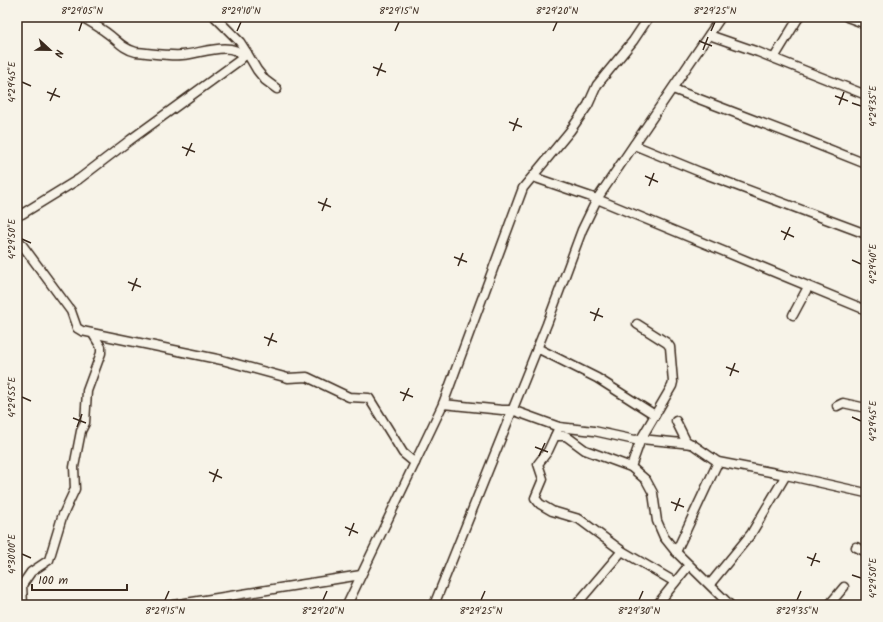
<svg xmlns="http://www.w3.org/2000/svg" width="883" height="622" font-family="Kalam,sans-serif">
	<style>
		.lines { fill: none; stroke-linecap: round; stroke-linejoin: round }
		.minor-casing { stroke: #3b2a1e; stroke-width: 11 }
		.minor { stroke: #f7f3e8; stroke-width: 8 }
		.ticks { fill: none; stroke: #3b2a1e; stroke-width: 1.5 }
		.neatline { fill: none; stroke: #3b2a1e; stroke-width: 1.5 }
		.ticks-label { font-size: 10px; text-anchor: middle; fill: #3b2a1e }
	</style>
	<rect width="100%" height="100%" fill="#f7f3e8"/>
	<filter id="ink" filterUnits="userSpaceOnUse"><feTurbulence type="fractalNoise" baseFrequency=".025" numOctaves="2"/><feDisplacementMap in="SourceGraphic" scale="8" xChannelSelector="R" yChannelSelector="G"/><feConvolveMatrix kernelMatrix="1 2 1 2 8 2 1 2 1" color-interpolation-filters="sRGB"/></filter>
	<g filter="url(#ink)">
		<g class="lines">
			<defs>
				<g id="minor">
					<path d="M 82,17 C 90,22 99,27 107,33 C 117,40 123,49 136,52 C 151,53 167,56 182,55 C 200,54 230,40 244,56"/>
					<polyline points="847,17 866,24"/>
					<polyline points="709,35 758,52 866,95"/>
					<polyline points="247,53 257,70 265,80 277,89"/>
					<polyline points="774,58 799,17"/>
					<polyline points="673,89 801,138 866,164"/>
					<polyline points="634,145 700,172 866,234"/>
					<polyline points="533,177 597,199 866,310"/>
					<polyline points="17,216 22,214 79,179 130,140 240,60 247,53 240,42 215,17"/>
					<polyline points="17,238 71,311 77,328 82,331 222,360 288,378 307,377 349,397 369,398 403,453 415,463"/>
					<polyline points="793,315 808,287"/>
					<polyline points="537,348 597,378 655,415"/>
					<polyline points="443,404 502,410 512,410 559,427 594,431 635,440 641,439 692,444 718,462 786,475 866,493"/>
					<polyline points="837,406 843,403 866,408"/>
					<polyline points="676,421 686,441 691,444"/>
					<polyline points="559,427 555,436 566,436 585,450 631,467 646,480 653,493 657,521 664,537 676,552 730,605"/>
					<polyline points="555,436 548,451 538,464 543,479 535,498 540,504 552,511 579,519 622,551 675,582"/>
					<polyline points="631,467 641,439 672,386 673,382 670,347 667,343 637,324"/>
					<polyline points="856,547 866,552"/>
					<polyline points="676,552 718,462"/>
					<polyline points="710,584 751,534 786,475"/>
					<polyline points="23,605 22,585 31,572 49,560 62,517 75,489 74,467 81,431 85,423 87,391 101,353 101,347 93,334"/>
					<polyline points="173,605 361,575"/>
					<polyline points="347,605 443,404 523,188 570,131 588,105 597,85 633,41 649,17"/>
					<polyline points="434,605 547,324 582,230 597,199 721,17"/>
					<polyline points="576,605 622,551"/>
					<polyline points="657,605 689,565"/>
					<polyline points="829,605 844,587"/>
				</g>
			</defs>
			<use href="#minor" class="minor-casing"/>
			<use href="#minor" class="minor"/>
		</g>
	</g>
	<path class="ticks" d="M 79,31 L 82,22M 237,31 L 241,22M 395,31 L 399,22M 553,31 L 557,22M 711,31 L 715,22M 699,41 L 712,46M 703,50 L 708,37M 373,67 L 386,72M 377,76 L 382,63M 22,82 L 31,86M 47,92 L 60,97M 835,96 L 848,101M 50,101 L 56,88M 852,103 L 861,106M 839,105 L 844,92M 509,122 L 522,127M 513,131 L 518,118M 182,147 L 195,152M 186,156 L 192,143M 645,176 L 658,182M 649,186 L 654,173M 318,202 L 331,207M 322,211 L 327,198M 781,231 L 794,237M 22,239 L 31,243M 784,240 L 790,227M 454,257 L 467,262M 852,260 L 861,264M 458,266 L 463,253M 128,282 L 141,287M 132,291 L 137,278M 590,312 L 603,317M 594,321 L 599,308M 264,337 L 277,342M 268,346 L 273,333M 726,367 L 739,372M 730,376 L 735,363M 400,392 L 413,397M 22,397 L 31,401M 403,401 L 409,388M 852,417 L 861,421M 73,418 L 86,423M 77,427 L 82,414M 535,447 L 548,452M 539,456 L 545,443M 209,472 L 222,478M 213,482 L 218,469M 671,502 L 684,507M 675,511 L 680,498M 345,527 L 358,533M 349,536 L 354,523M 22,554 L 31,558M 807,557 L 820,562M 811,566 L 816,553M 852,575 L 861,578M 165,600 L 169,591M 323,600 L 327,591M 481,600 L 485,591M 639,600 L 643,591M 797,600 L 801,591"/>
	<rect width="883" height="622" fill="none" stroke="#f7f3e8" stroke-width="44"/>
	<g transform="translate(50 50) rotate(112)" stroke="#f7f3e8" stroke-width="3" paint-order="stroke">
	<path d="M0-3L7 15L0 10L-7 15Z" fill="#3b2a1e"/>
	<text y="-6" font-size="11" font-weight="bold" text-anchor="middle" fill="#3b2a1e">N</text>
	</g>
	<path d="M32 584v6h95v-6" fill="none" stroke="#3b2a1e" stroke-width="2"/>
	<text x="38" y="584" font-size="12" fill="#3b2a1e" stroke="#f7f3e8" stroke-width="3" paint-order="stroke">100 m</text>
	<rect x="22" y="22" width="839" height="578" class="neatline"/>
	<g class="ticks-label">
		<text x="82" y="14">8°29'05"N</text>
		<text x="241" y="14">8°29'10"N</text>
		<text x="399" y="14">8°29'15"N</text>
		<text x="557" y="14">8°29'20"N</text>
		<text x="715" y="14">8°29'25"N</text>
		<text transform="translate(11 82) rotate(-90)" y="4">4°29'45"E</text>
		<text transform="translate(872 106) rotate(-90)" y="4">4°29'35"E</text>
		<text transform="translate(11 239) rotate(-90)" y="4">4°29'50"E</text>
		<text transform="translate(872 264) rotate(-90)" y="4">4°29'40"E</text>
		<text transform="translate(11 397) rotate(-90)" y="4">4°29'55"E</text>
		<text transform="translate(872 421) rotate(-90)" y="4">4°29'45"E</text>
		<text transform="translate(11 554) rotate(-90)" y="4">4°30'00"E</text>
		<text transform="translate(872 578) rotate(-90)" y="4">4°29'50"E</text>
		<text x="165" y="614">8°29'15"N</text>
		<text x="323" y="614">8°29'20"N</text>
		<text x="481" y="614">8°29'25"N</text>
		<text x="639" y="614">8°29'30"N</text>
		<text x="797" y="614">8°29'35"N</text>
	</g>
</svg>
